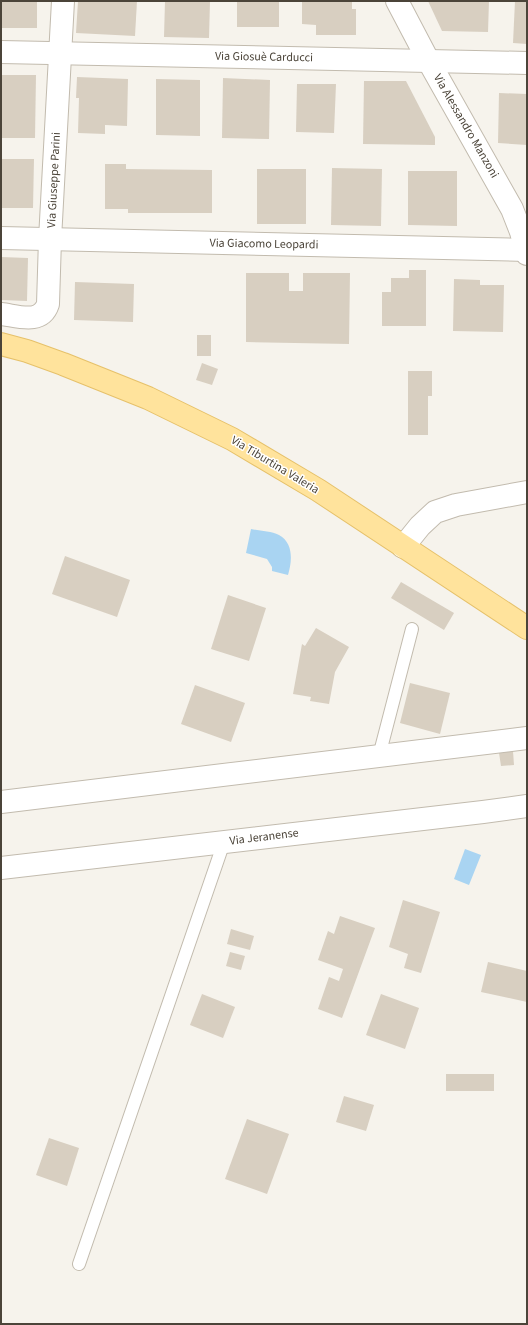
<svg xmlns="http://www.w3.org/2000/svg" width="528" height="1325" font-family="'Source Sans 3',sans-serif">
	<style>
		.water { fill: #a9d4f2 }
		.building { fill: #d8cfc1 }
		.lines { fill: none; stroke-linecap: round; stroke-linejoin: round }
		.service-casing { stroke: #c2bbae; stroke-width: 14 }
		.minor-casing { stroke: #c2bbae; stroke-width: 24 }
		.primary-casing { stroke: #e6c16a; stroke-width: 24 }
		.service { stroke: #fff; stroke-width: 12 }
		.minor { stroke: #fff; stroke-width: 22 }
		.primary { stroke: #ffe39c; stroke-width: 22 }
		.labels { text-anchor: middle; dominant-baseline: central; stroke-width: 3; stroke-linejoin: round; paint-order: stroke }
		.street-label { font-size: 12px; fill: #4b4439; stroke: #fff }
	</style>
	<rect width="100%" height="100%" fill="#f6f3ec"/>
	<g class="water">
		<path d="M 251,529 C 260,531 271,531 279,535 C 294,543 292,562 288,575 L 272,571 L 272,567 L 267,559 L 246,553 Z"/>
		<polygon points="465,849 481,855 469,885 454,879"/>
	</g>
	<g class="building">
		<rect x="1" y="1" width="36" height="27"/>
		<polygon points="78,1 137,1 135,36 76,33"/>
		<polygon points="165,1 210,1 209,38 164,37"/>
		<rect x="237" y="1" width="42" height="26"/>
		<polygon points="302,1 352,1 352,9 356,9 356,35 316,35 316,25 302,24"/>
		<polygon points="428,1 489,1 488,32 442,31"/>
		<polygon points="515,1 527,1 527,44 513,43"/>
		<polygon points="1,75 36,75 35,138 1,138"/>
		<polygon points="77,77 128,79 127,126 105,125 105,134 78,133 79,98 76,98"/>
		<polygon points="223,78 270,80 269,139 222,138"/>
		<polygon points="156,79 200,80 200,136 156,135"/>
		<polygon points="364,81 406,81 435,137 435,145 363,144"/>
		<polygon points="297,84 336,84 334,133 296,132"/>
		<polygon points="499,93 527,94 527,145 498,143"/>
		<polygon points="1,159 34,159 33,208 1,208"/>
		<polygon points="105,164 126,164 126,169 212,170 212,213 128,213 128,209 105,209"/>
		<polygon points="332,168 382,169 381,226 331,225"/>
		<rect x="257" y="169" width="49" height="55"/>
		<polygon points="408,171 457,171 457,226 408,225"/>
		<polygon points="1,257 28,258 27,301 1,300"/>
		<polygon points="409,270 426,270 426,326 382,326 382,292 391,292 391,278 409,278"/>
		<polygon points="246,273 289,273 289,291 303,291 303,273 350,273 349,344 246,342"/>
		<polygon points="454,279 480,280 480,285 504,285 503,332 453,331"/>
		<polygon points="75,282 134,284 133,322 74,320"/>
		<rect x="197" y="335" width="14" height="21"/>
		<polygon points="202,363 218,369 212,385 196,380"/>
		<polygon points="408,371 432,371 432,396 428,396 428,435 408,435"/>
		<polygon points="65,556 130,580 117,617 52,594"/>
		<polygon points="401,582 454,613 444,630 391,598"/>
		<polygon points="228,595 266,608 249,661 211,649"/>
		<polygon points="316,628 349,647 335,672 329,704 310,701 311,697 293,694 302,644 305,646"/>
		<polygon points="410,683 450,693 440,734 400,723"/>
		<polygon points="195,685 245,703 231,742 181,724"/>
		<polygon points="513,751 514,765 501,766 499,753"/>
		<polygon points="403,900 440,912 421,973 404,968 408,954 389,947"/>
		<polygon points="340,916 375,928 342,1018 318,1009 329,977 339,981 343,969 318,960 328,931 334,934"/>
		<polygon points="231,929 254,936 250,950 227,944"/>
		<polygon points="230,952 245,956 241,970 226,966"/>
		<polygon points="488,962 527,971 527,1002 481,992"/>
		<polygon points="202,994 235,1007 223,1038 190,1025"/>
		<polygon points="381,994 419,1008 405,1049 366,1035"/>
		<rect x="446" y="1074" width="48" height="17"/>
		<polygon points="344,1096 374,1105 366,1131 336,1122"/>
		<polygon points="247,1119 289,1134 267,1194 225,1179"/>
		<polygon points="49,1138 79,1148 67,1186 36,1175"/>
	</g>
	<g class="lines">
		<defs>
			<g id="service">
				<polyline points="379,756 412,629"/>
				<polyline points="79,1264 224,842"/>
			</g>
			<g id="minor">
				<polyline points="397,1 428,60 512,209 521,232 527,254"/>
				<polyline points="1,52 527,63"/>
				<polyline points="1,238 527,250"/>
				<path d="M 1,314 C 18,316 41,325 48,304 L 50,239 L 63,1"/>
				<polyline points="403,547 420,526 435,512 456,505 527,492"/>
				<polyline points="1,802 527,738"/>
				<polyline points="1,868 483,812 527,806"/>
			</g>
			<polyline id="primary" points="1,344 27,351 63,364 148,398 232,439 318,490 527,628"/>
		</defs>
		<use href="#service" class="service-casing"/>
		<use href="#minor" class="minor-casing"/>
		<use href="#primary" class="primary-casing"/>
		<use href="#service" class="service"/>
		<use href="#minor" class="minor"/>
		<use href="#primary" class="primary"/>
	</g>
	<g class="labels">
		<g class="street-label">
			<text transform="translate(264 57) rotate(1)">Via Giosuè Carducci</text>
			<text transform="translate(466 126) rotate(60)">Via Alessandro Manzoni</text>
			<text transform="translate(54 180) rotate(-87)">Via Giuseppe Parini</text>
			<text transform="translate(264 244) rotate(1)">Via Giacomo Leopardi</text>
			<text transform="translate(275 465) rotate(31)">Via Tiburtina Valeria</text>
			<text transform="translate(264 837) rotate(-7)">Via Jeranense</text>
		</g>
	</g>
	<rect width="528" height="1325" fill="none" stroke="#4b4439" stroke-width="4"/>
</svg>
